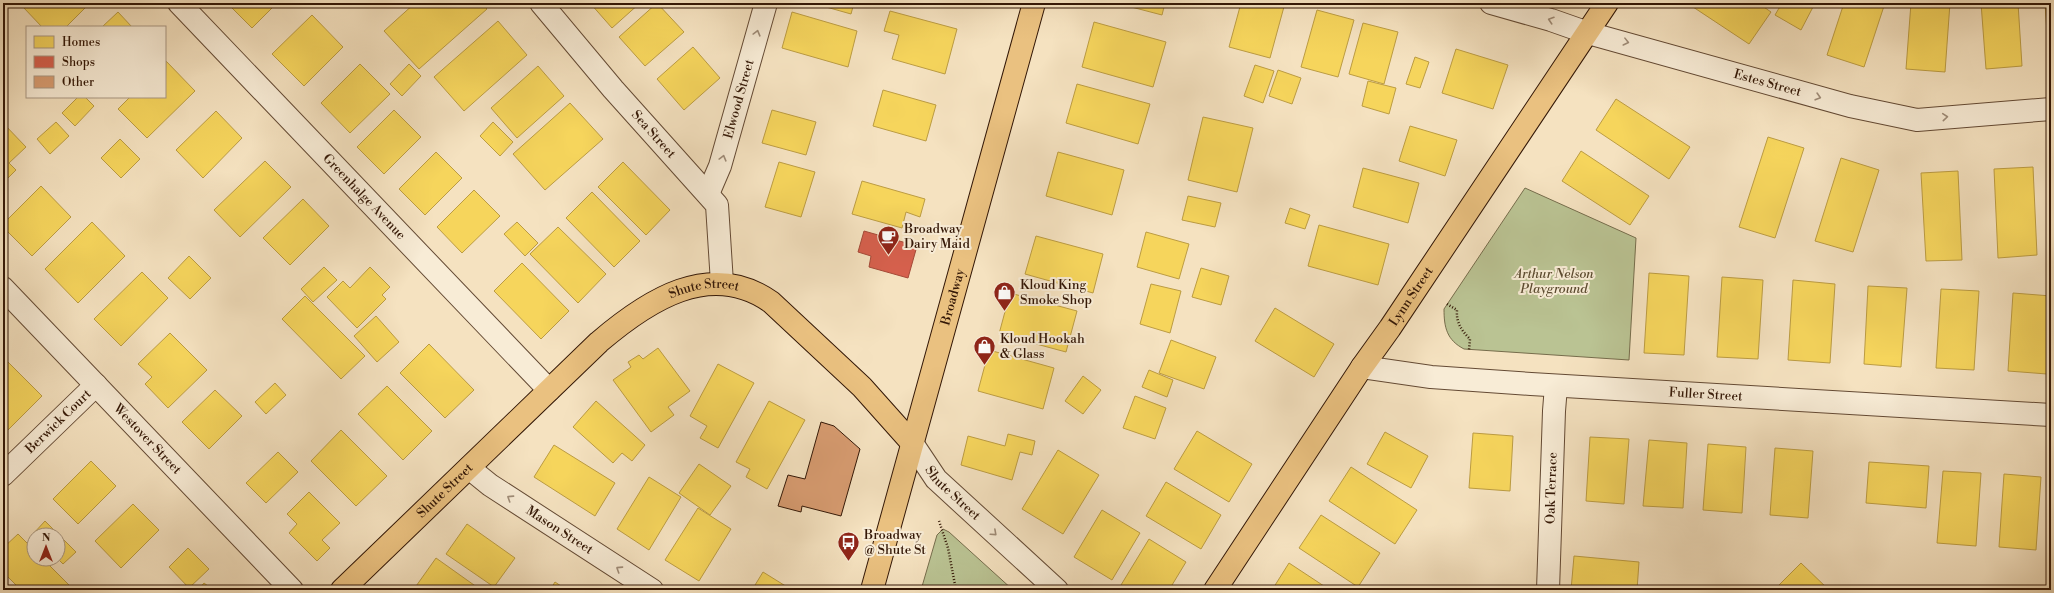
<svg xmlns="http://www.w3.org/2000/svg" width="2054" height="593" font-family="'Libre Bodoni',serif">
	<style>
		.green { fill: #bac393; stroke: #766d4c }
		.homes { fill: #f6d55c; stroke: #bc9c42 }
		.shops { fill: #d6604d; stroke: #a54a38 }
		.building { fill: #d89c71; stroke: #331706 }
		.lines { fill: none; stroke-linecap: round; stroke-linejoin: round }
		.minor-casing { stroke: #644a34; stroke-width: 24 }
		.major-casing { stroke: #331706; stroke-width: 24 }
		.path { stroke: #331706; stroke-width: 2.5; stroke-dasharray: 1 2; stroke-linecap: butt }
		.minor { stroke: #f8ecd6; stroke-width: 22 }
		.major { stroke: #eac180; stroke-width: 22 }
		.oneway { stroke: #9f8c78 }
		.labels { text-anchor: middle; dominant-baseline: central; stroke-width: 4; stroke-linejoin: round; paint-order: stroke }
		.street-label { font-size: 13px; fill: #331706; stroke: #f8ecd6 }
		.poi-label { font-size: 13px; fill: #331706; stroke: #f8ecd6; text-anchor: start }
		.park-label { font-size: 13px; font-style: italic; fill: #5c4b30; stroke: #f8ecd6 }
	</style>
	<rect width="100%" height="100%" fill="#f5e2c0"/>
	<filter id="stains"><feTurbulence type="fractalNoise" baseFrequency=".005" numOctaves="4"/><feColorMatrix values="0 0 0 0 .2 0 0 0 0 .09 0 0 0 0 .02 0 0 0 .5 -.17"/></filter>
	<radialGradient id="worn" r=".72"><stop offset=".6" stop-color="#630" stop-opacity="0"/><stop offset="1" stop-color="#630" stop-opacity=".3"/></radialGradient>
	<g class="green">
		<path d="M 1525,188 L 1636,238 L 1629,360 L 1464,349 C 1447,340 1444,328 1444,309 Z"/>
		<polygon points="943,529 949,532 1013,590 921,590 937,535"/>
	</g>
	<g class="homes">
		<polygon points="27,3 90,3 66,27 42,27 23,7"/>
		<polygon points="227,3 277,3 252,28"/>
		<polygon points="415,3 481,3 487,9 419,69 384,31"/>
		<polygon points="590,3 640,3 612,28"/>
		<polygon points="657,3 684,32 645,66 619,37"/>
		<polygon points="812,3 854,3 851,14"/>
		<polygon points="1116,3 1165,3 1162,15"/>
		<polygon points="1241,3 1285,3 1270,58 1229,47"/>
		<polygon points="1687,3 1758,3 1771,12 1749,44"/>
		<polygon points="1782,3 1805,3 1813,7 1801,30 1775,15"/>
		<polygon points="1844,3 1885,3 1864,67 1827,55"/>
		<polygon points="1911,3 1950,3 1945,72 1906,69"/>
		<polygon points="1981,3 2018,3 2022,66 1986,69"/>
		<polygon points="2045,3 2051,3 2051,63 2049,63"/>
		<polygon points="1317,10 1354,20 1338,77 1301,67"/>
		<polygon points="890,11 957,29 945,74 892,59 899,35 884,31"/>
		<polygon points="118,12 132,27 102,27"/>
		<polygon points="792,12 857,31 848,67 782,48"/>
		<polygon points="312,15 343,47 304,86 272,54"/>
		<polygon points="498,21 527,55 464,111 434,77"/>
		<polygon points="1094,22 1166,42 1153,87 1082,67"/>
		<polygon points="1363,23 1398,32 1384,84 1349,74"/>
		<polygon points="693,47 720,78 684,110 657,79"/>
		<polygon points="1456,49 1508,65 1493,109 1442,93"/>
		<polygon points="1415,57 1429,62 1420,88 1406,84"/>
		<polygon points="166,61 195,91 147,138 118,109 130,97 165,97"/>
		<polygon points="360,64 390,94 350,133 321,103"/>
		<polygon points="409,64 421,76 402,96 390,84"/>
		<polygon points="1255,65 1274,71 1263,103 1244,96"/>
		<polygon points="538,66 564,96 517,138 491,108"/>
		<polygon points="1278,70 1301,78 1292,104 1269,96"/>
		<polygon points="1368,81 1396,88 1389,114 1362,106"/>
		<polygon points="1077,84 1150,104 1138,144 1066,123"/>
		<polygon points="883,90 936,105 926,141 873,126"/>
		<polygon points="78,97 85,97 94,106 75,126 62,113"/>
		<polygon points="1616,99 1690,147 1669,179 1596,130"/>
		<polygon points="570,103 603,139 545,190 513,154"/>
		<polygon points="394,110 421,137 384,174 357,147"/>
		<polygon points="772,110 816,122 806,155 762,143"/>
		<polygon points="216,111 242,138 203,178 176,150"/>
		<polygon points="1203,117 1253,128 1237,192 1188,180"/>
		<polygon points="56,122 69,136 50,154 37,139"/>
		<polygon points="493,122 513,142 500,156 480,136"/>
		<polygon points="3,123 26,147 9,163 16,170 3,183"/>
		<polygon points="1410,126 1457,140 1445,176 1399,161"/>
		<polygon points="1768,137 1804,148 1775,238 1739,227"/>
		<polygon points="120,139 140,159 121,178 101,158"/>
		<polygon points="1581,151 1649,196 1630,225 1562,181"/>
		<polygon points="436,152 462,178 425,215 399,189"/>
		<polygon points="1058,152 1124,170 1112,215 1046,196"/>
		<polygon points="1841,158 1879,170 1853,252 1815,241"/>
		<polygon points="265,161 291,187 240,237 214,210"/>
		<polygon points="623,162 670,210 646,235 598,187"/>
		<polygon points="779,162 815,172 801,217 765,207"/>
		<polygon points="2033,167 2037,255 1998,258 1994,169"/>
		<polygon points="1363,168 1419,183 1408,223 1353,207"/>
		<polygon points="1958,171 1962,260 1926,261 1921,173"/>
		<polygon points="862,181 925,199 920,217 906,212 902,228 852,214"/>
		<polygon points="41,186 71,217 32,256 3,227 3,224"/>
		<polygon points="474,190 500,216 462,253 437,227"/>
		<polygon points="592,192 640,241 614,267 566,218"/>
		<polygon points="1188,196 1221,203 1215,227 1182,220"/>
		<polygon points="303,199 329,226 290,265 263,238"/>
		<polygon points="1290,208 1310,215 1305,229 1285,223"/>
		<polygon points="92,222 125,256 78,303 45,269"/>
		<polygon points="517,222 538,243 525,256 504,234"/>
		<polygon points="1319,225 1389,244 1378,285 1308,266"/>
		<polygon points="558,227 606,274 578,303 530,254"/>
		<polygon points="1146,232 1189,244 1179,279 1137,267"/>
		<polygon points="1036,236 1103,254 1093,293 1025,274"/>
		<polygon points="189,256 211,278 190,299 168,278"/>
		<polygon points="522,263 569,311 541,339 494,291"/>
		<polygon points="324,267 337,280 313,302 301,289"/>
		<polygon points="370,267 390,287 382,295 386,299 357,328 327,297 343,281 350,288"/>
		<polygon points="1201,268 1229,276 1221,305 1192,297"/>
		<polygon points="142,272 168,298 121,346 94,319"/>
		<polygon points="1649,273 1689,276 1684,355 1644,353"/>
		<polygon points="1722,277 1763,280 1758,359 1717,357"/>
		<polygon points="1793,280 1835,284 1830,363 1788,360"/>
		<polygon points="1151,284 1181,291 1170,333 1140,324"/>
		<polygon points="1868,286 1907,288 1901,367 1864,364"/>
		<polygon points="1941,289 1979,291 1974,370 1936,368"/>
		<polygon points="1010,293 1077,311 1066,352 999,334"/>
		<polygon points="2013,293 2051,296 2047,374 2008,371"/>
		<polygon points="305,296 365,356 341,379 282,319"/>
		<polygon points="1275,308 1334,344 1314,377 1255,341"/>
		<polygon points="376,316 399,342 377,362 354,336"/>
		<polygon points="170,333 207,370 168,408 145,384 152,377 138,364"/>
		<polygon points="1171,340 1216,357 1204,389 1159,373"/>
		<polygon points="429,344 474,390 445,418 400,373"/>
		<polygon points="658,348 690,391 668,407 674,415 651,432 613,380 631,367 628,362 639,355 643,359"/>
		<polygon points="989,350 1054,368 1043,409 978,391"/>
		<polygon points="7,361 42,396 3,435 3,365"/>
		<polygon points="718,364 754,383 718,448 700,438 707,426 690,416"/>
		<polygon points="1149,370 1173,380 1167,397 1142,387"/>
		<polygon points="1083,376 1101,390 1083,414 1065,401"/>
		<polygon points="275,383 286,395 266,414 255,402"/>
		<polygon points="387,386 432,431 403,460 358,414"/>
		<polygon points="215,390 242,416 209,449 182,422"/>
		<polygon points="1135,396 1166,408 1155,439 1123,428"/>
		<polygon points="596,401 645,445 632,461 622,453 613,463 573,427"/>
		<polygon points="769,401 805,420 767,489 746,477 750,469 736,462"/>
		<polygon points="341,430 387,476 356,506 311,461"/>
		<polygon points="1197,431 1252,464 1229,502 1174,469"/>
		<polygon points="1385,432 1428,456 1411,488 1367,464"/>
		<polygon points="1473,433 1513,436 1510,491 1469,488"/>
		<polygon points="1008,434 1035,441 1032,455 1020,452 1012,480 961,465 968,436 1005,446"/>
		<polygon points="1590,437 1629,439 1624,504 1586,501"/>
		<polygon points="1649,440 1687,443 1683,508 1643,506"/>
		<polygon points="1708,444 1746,447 1742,513 1703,510"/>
		<polygon points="554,445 615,483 595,516 534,477"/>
		<polygon points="1775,448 1813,451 1808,518 1770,515"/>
		<polygon points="1058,450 1099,475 1063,534 1022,509"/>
		<polygon points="278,452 298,472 266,503 246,483"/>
		<polygon points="91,461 116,486 78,524 53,499"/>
		<polygon points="1869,462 1929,466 1926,508 1866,503"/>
		<polygon points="699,464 731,486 710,515 679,493"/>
		<polygon points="1351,467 1417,510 1395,544 1329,501"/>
		<polygon points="1943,471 1981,473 1976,546 1937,543"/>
		<polygon points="2004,474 2041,477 2036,550 1999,547"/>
		<polygon points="649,477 681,497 649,550 617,529"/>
		<polygon points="1166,482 1221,515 1201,549 1146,516"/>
		<polygon points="309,492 340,523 322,540 330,548 317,561 289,533 297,524 287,514"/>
		<polygon points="133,504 159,530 121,568 95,541"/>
		<polygon points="698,508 731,529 699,581 665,560"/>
		<polygon points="1102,510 1140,533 1112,580 1074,557"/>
		<polygon points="1321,515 1380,553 1358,587 1299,548"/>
		<polygon points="45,521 76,552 63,564 58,559 58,535 33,534"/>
		<polygon points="467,524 515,558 494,587 446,554"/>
		<polygon points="18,534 34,550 34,559 43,559 70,586 66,590 21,590 3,572 3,548"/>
		<polygon points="1149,539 1186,562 1169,590 1129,590 1121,585"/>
		<polygon points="188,548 209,569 189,588 169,567"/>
		<polygon points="1574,556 1639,562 1637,590 1571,590"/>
		<polygon points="436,558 481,590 416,590 414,589"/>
		<polygon points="1289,563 1330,590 1272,590"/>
		<polygon points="1801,563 1829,590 1774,590"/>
		<polygon points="763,572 792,590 752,590"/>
		<polygon points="555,582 567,590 550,590"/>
		<polygon points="204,583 213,590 198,590"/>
	</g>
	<polygon class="shops" points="864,231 917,246 908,278 869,267 871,256 858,252"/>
	<polygon class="building" points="821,422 834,426 860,449 841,516 802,506 801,512 778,506 788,475 805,479"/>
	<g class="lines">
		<defs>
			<g id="minor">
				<path id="s1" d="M 179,3 L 549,390"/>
				<path id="s2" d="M 541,3 L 613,89 L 717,205 L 722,283"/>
				<path id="s3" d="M 1491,3 L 1551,20 L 1588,33 L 1850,106 L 1917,120 L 2051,109"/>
				<path id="s4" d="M 708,194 L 720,166 L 766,3"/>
				<path id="s5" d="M 3,288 L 292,590"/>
				<path id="s6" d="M 1362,367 L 1431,377 L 1531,384 L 2051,415"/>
				<path id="s7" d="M 912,443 L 936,479 L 1057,590"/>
				<path id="s8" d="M 469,468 L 490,485 L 652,590"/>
				<path id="s9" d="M 3,475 L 96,385"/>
				<path id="s10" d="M 1548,590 L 1554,411 L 1556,386"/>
			</g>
			<g id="major">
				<path id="s11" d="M 342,590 L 599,342 C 647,301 710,259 771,302 L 862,387 L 912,443"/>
				<path id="s12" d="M 872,590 L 1034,3"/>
				<path id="s13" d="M 1215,590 L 1362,367 L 1390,328 L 1607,3"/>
			</g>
		</defs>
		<use href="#minor" class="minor-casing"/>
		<use href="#major" class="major-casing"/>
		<g class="path">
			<path d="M 1447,304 L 1457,310 C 1456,322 1461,330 1470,339 L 1469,350"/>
			<polyline points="939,521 948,548 956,590"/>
		</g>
		<use href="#minor" class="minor"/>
		<use href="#major" class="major"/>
	</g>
	<defs><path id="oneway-chevron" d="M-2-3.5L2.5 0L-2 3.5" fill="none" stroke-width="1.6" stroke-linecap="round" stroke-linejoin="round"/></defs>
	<g class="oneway">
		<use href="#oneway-chevron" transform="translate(1551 20) rotate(-162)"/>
		<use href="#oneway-chevron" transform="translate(757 33) rotate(-75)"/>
		<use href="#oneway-chevron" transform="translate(1626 42) rotate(14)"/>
		<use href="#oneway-chevron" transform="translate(1818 97) rotate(16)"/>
		<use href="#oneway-chevron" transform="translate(1945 117) rotate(-5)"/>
		<use href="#oneway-chevron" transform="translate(723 158) rotate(-75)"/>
		<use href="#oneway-chevron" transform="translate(510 498) rotate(-147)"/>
		<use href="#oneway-chevron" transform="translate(994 533) rotate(42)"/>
		<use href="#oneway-chevron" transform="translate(619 569) rotate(-147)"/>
	</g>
	<defs>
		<symbol id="cafe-pin" viewBox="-11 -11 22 30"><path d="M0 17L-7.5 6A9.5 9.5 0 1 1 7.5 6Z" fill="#8f2418" stroke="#f8ecd6"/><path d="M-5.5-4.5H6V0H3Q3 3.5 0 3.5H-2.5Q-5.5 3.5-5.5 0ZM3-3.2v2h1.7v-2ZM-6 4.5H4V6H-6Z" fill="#fff"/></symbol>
		<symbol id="shop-pin" viewBox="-11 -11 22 30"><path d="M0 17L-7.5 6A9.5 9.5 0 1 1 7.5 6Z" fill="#8f2418" stroke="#f8ecd6"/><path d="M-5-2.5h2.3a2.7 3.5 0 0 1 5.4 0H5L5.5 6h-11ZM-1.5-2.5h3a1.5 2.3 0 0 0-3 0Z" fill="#fff"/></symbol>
		<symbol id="bus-pin" viewBox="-11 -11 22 30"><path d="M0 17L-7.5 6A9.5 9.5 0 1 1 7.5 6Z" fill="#8f2418" stroke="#f8ecd6"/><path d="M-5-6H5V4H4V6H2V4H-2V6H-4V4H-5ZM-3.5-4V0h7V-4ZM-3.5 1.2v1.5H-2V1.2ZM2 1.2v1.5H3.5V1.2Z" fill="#fff"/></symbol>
	</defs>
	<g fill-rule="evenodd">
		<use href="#cafe-pin" x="876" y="224" width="25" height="34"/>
		<use href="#shop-pin" x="992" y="280" width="25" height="34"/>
		<use href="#shop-pin" x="972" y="334" width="25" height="34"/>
		<use href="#bus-pin" x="836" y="530" width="25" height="34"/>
	</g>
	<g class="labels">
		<g class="street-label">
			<text stroke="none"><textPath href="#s3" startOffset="288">Estes Street</textPath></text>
			<text stroke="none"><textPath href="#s4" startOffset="100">Elwood Street</textPath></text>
			<text stroke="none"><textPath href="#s2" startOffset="173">Sea Street</textPath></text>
			<text stroke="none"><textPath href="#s1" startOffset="268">Greenhalge Avenue</textPath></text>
			<text stroke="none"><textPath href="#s11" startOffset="478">Shute Street</textPath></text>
			<text stroke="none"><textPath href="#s12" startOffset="304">Broadway</textPath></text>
			<text stroke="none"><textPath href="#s13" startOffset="353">Lynn Street</textPath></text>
			<text stroke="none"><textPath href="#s6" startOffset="345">Fuller Street</textPath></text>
			<text stroke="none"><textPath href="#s9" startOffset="77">Berwick Court</textPath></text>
			<text stroke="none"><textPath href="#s5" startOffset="209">Westover Street</textPath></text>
			<text stroke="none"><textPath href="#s10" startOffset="102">Oak Terrace</textPath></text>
			<text stroke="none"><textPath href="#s11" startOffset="143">Shute Street</textPath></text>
			<text stroke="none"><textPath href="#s7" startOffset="65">Shute Street</textPath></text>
			<text stroke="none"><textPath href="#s8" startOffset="110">Mason Street</textPath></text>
		</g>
		<g class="poi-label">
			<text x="904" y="229">Broadway<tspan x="904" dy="15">Dairy Maid</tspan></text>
			<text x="1020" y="285">Kloud King<tspan x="1020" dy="15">Smoke Shop</tspan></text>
			<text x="1000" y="339">Kloud Hookah<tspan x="1000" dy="15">&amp; Glass</tspan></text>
			<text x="864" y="535">Broadway<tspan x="864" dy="15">@ Shute St</tspan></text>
		</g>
		<g class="park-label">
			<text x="1554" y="274">Arthur Nelson<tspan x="1554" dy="15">Playground</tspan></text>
		</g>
	</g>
	<rect width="2054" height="593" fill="none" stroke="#f5e2c0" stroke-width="16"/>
	<rect x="4" y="4" width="2046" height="585" fill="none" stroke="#331706" stroke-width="2"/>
	<rect x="8" y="8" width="2038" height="577" fill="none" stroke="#331706"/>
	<rect x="26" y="26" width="140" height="72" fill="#f8ecd6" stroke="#a99783"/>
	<rect x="34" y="36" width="20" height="12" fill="#f6d55c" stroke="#a99783"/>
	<text x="62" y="46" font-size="12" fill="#331706">Homes</text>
	<rect x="34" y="56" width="20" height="12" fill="#d6604d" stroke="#a99783"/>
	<text x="62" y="66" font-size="12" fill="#331706">Shops</text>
	<rect x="34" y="76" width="20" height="12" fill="#d89c71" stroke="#a99783"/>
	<text x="62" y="86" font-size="12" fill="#331706">Other</text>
	<g transform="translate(46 547)"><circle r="19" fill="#f8ecd6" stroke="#a99783"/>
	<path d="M0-3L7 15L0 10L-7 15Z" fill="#8f2418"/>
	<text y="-6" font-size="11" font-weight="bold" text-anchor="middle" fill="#331706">N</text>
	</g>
	<rect width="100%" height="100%" filter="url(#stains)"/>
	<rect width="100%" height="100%" fill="url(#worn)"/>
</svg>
